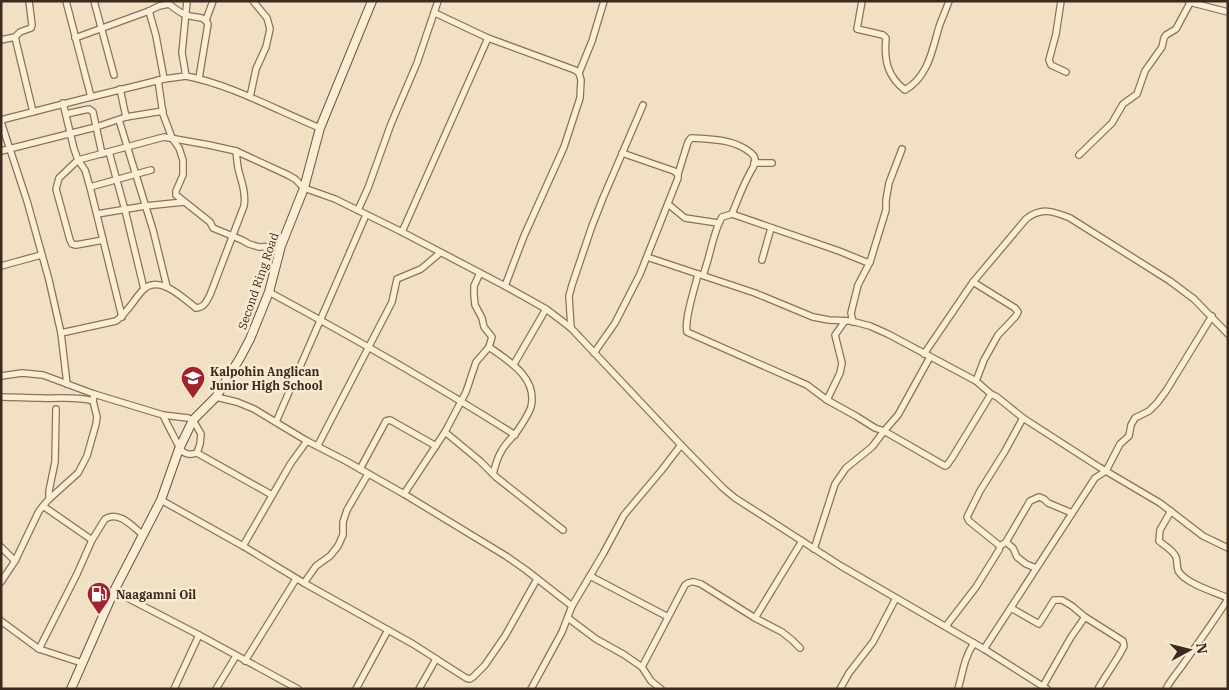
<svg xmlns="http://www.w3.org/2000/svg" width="1229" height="690" font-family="'IBM Plex Serif',serif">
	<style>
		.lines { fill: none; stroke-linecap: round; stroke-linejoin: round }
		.street-casing { stroke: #8c7158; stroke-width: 8 }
		.secondary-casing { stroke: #6e523b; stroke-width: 10 }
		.street { stroke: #fbeed7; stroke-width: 5.5 }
		.secondary { stroke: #fbeed7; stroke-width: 8 }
		.labels { text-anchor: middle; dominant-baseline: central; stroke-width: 5; stroke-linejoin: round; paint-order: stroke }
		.street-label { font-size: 12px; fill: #3b2a1d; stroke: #f8ebd3 }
		.poi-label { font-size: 12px; font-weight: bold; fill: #3b2a1d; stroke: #f8ebd3; text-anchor: start }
	</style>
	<rect width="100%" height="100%" fill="#f1e0c3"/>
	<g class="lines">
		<defs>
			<g id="street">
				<polyline points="94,1 114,75"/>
				<path d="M 862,1 L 857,29 L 883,35 L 886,38 C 884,60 887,76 905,90 C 928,77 932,51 939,27 C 942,18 946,10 949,1"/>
				<polyline points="1061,1 1056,34 1049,60 1051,65 1066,72"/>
				<polyline points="1189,2 1228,12"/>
				<polyline points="149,11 156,36 164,79"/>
				<polyline points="435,13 488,38 575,70 579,73 581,80 580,98 564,147 524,236 505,286"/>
				<polyline points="206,20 213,1"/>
				<polyline points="15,37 20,32 31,28 32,25 29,1"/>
				<path d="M 75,38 L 149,11 L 159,6 L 169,4 C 174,8 180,13 186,15 C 194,18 204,15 208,24 L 199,78"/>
				<polyline points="1,40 15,37 33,112"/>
				<polyline points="579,73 592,41 604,1"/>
				<path d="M 186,76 C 232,85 276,110 320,128"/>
				<polyline points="158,80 163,114 172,138 179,148 183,160 183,175 176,191 176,195 210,222 213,228 242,240 249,244 259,247 281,246"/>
				<polyline points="120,89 126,117"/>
				<polyline points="91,97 164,79 186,76 182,53 187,1"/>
				<polyline points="250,97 256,69 266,47 270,29 267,18 253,1"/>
				<polyline points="63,103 74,149 78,160 85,170 90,187 122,317"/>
				<polyline points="66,114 89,109 93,112 102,154"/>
				<polyline points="1,120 91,97 66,1"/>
				<polyline points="119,120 153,230 167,287"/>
				<polyline points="1,122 27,201 49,280 61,333 67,384"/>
				<polyline points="1,151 96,127 126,117 163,111"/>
				<polyline points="109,152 125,210 144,289"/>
				<polyline points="1079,155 1112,123 1123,104 1137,94 1145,71 1162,47 1164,38 1166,35 1176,29 1191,1"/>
				<polyline points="754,163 772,163"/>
				<path d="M 678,174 L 688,142 L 691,138 C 711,139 735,139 751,153 C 753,155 755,156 755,160 C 755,163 753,168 751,171 C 743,185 738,199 732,214"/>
				<polyline points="90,187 151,170"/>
				<polyline points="668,204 685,218 718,223"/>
				<polyline points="358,210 368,188 391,124 417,63 438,1"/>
				<polyline points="97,214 145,206 184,202"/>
				<polyline points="402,232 488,38"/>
				<polyline points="103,240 76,245 72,244 70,240 56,189 59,178 78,160 164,137 209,145 236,151 288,175 295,179 304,188 335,199 402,232 505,286 546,309 558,318 571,328 681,445 723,488 735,498 841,566 984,649 1047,689"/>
				<polyline points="647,257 755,293 813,317 829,320 851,321 870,326 888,334 976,381 991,394 997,397 1023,418 1099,467 1160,503 1203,536 1228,548"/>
				<polyline points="762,260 771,228"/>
				<polyline points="870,262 886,210 886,200 889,183 902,149"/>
				<polyline points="1,266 41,255"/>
				<path d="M 698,274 C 695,288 684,319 687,332 L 807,385 L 827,400 L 856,416 L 875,428 L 884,431 L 945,466 L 947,465 L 952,458 L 991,394"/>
				<path d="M 703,275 C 710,258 713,232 722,217 L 732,214 L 839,251 L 866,262 L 870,262 L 858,285 L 851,313 L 853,322"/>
				<polyline points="973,282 1015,308 1018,312 1016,316 998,335 984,360 976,381"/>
				<path d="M 269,292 C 352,337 435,384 515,435"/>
				<polyline points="571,328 569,296 572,285 592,226 603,198 643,105"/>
				<path d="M 61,333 L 116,321 C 127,313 133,301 142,291 C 158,273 182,297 196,308 C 205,307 206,302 210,295 L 244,206 C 246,194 242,183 239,172 C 237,165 237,158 236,151"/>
				<path d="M 489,347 C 509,361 538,378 531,407 C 529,413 524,421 520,427 C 515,436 505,443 501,452 C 497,458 495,467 493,474"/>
				<polyline points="594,353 615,323 640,274 678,178 678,174 674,171 622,153"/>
				<path d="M 924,354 L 973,282 L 1026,219 C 1041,207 1053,211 1070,218 L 1170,281 L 1194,299 L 1228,334"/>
				<polyline points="514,364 546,309"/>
				<polyline points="1,376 22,373 43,375 94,394 163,415 188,418 193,420 201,434 200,444 197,453"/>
				<path d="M 1,397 C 15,397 28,398 41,398 C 59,399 77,396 93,401"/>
				<polyline points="216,397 237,402 254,409 307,441 346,461 404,494 506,556 526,570 572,606 603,554 624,515 661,471 681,445"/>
				<polyline points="827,400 840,373 842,363 835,335 845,321"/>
				<path d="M 163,415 C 166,422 170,429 174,437 C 180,447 181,458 197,453 L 272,495"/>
				<polyline points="276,422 366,215"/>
				<polyline points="445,432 480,461 496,477 563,530"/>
				<polyline points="318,445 392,302 397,279 421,269 440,253"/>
				<polyline points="360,469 386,421 390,420 436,446"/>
				<polyline points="404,494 445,432 466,392 476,362 489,347 492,337 484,327 482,318 475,305 474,295 474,286 480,273"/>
				<polyline points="49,499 49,491 55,462 56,409"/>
				<polyline points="161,500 243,546 304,583 413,644 466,678 470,679 473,677 485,665 505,636 537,579"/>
				<polyline points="43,506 92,540"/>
				<path d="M 1171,511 L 1160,530 L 1159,541 C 1164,545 1174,551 1176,557 C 1178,562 1176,568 1179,572 C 1187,584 1215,592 1228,598"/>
				<polyline points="1006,542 1013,548 1017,557 1026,564 1036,568"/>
				<polyline points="243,546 291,463 307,441"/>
				<polyline points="1000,546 969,521 967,517 980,491 1005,451 1023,418"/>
				<polyline points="1,547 15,561"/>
				<polyline points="814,549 835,484 846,468 872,447 884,431 898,415 930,357"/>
				<polyline points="590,576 668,617"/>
				<polyline points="1,582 15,561 39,511 48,500 78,473 87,456 96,424 97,417 93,401 94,394"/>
				<polyline points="304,583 316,566 330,556 338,546 343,535 343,522 347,510 368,474"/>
				<polyline points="114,591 199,635 298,689"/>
				<path d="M 1011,608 L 1039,624 L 1054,600 L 1062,600 L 1072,606 L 1085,617 L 1123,641 L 1124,646 C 1117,661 1106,674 1098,689"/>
				<polyline points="568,618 596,639 623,654 642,667 651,681 661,689"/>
				<polyline points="755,618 802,541"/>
				<polyline points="1,621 39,649 82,663"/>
				<polyline points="946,626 976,587 999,550 1000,546 1006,542 1030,501 1039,497 1044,499 1048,503 1072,513"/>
				<path d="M 39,649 L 77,574 L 92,540 L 105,519 C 119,510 133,527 143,535"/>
				<polyline points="984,649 1095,478 1106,471 1120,444 1129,436 1131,425 1135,418 1149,411 1157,403 1166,391 1212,316"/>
				<polyline points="245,661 296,579"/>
				<path d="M 642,667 L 685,585 C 691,580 694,582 701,584 L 755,618 L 782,632 L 792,640 L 800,648"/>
				<polyline points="1043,686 1071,637 1085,617"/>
				<polyline points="174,689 199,635"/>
				<polyline points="216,689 236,656"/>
				<polyline points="356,689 388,630"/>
				<polyline points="419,689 436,659"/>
				<polyline points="531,689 562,632 572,606"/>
				<polyline points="840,689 849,673 873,642 896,598"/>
				<path d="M 958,689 C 963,672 964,658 974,643"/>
				<path d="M 1166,689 C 1171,679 1178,672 1184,663 C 1199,642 1214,621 1228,599"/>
			</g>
			<polyline id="secondary" points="71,689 114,591 161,500 179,449 193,420 216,397 240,358 250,339 269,292 281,246 304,188 320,128 372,1"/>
		</defs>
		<use href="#street" class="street-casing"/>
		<use href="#secondary" class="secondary-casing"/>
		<use href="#street" class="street"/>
		<use href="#secondary" class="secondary"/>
	</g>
	<defs>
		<symbol id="school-pin" viewBox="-11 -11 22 30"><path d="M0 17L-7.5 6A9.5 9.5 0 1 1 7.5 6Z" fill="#9f242d" stroke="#f8ebd3"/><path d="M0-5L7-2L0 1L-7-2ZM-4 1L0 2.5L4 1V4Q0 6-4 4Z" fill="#fff"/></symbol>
		<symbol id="fuel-pin" viewBox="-11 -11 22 30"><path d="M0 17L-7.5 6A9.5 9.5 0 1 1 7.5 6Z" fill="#9f242d" stroke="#f8ebd3"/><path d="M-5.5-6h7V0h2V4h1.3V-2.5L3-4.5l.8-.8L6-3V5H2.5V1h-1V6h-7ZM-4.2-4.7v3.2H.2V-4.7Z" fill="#fff"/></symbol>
	</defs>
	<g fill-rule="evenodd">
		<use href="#school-pin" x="179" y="364" width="28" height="38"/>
		<use href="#fuel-pin" x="85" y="580" width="28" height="38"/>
	</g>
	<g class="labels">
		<g class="street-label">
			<text transform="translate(258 281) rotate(-71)">Second Ring Road</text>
		</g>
		<g class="poi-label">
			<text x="210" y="371">Kalpohin Anglican<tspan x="210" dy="14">Junior High School</tspan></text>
			<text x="116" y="594">Naagamni Oil</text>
		</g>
	</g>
	<rect width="1229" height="690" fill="none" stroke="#3b2a1d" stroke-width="5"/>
	<g transform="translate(1189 650) rotate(83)" stroke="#f8ebd3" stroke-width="4" paint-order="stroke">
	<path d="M0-4L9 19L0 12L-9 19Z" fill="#3b2a1d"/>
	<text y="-8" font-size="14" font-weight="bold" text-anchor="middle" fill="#3b2a1d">N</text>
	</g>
</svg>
